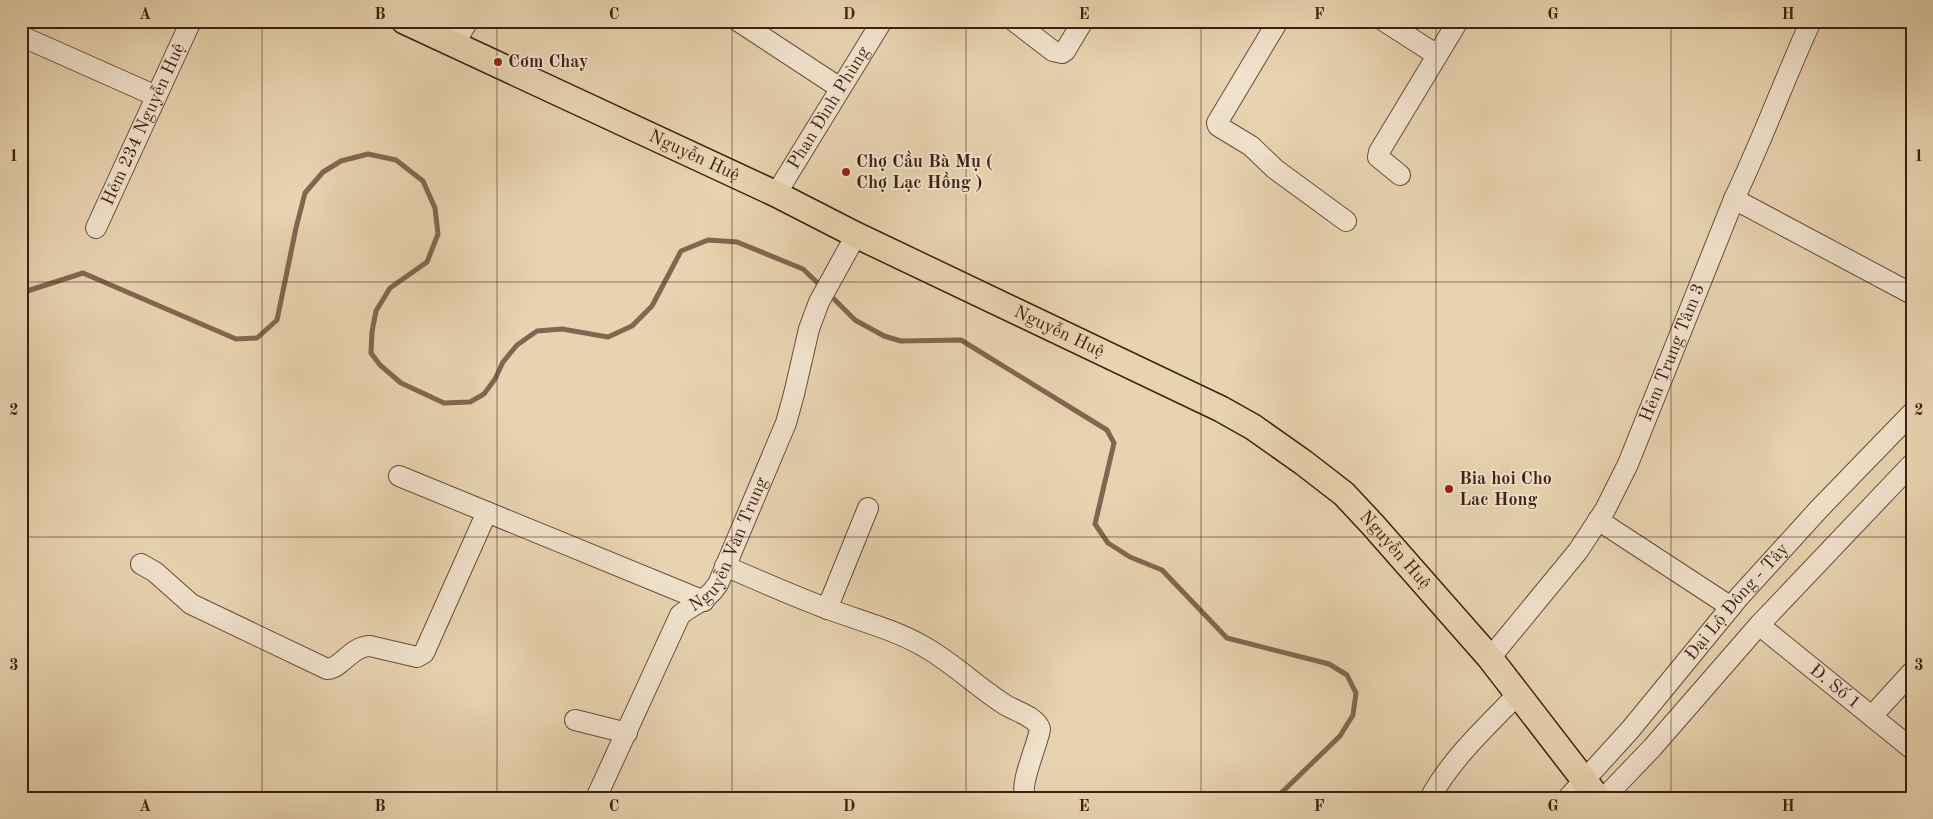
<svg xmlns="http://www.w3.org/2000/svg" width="1933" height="819" font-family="'Old Standard TT',serif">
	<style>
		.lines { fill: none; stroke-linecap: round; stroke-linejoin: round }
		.stream { stroke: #816650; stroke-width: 5 }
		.minor-casing { stroke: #684c3a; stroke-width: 22 }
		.major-casing { stroke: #3d1f12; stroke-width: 28 }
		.minor { stroke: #f0e2cc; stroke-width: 20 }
		.major { stroke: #e8d3b0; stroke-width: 25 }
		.grid { fill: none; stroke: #3d1f12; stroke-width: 1; stroke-opacity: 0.55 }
		.poi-dot { fill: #8f2418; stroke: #f0e2cc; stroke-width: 2 }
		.labels { text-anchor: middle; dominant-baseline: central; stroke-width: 4; stroke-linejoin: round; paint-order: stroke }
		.poi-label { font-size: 18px; font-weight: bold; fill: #3d1f12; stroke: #f0e2cc; text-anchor: start }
		.street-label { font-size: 18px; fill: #3d1f12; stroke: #f0e2cc }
		.neatline { fill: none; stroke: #3d1f12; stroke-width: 2 }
		.grid-label { font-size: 16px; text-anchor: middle; font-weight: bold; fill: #3d1f12 }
	</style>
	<rect width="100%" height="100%" fill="#e8d3b0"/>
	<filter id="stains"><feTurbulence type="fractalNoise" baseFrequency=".004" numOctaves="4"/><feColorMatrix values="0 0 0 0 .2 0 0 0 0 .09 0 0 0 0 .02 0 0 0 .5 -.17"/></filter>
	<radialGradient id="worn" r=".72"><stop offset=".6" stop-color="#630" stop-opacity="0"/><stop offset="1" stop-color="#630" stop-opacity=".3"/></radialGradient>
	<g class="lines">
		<g class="stream">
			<polyline points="21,293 83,273 236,339 257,338 277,320 296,228 305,193 323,172 341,161 368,154 396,160 423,181 435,208 438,234 427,262 390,288 376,311 372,332 371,353 380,365 401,383 444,403 470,402 484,394 495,379 503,362 517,345 537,331 562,329 608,337 632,326 652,306 681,251 708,240 737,242 803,269 823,288"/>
			<polyline points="829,294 855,320 884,336 901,341 961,340 1107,430 1114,443 1095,524 1108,543 1130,557 1162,570 1227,638 1329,664 1347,675 1356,693 1353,715 1340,736 1276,798"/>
		</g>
		<defs>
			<g id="minor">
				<polyline points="738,21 840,88"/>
				<polyline points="1014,21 1053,51 1062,53 1065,51 1083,21"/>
				<polyline points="1278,21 1217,123 1218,126 1251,146 1275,169 1346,221"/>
				<polyline points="1384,21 1437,55"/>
				<polyline points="21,36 156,96"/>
				<polyline points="454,44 468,21"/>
				<polyline points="1400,175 1378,157 1379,152 1458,21"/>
				<path id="s1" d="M 776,194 L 882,21"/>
				<polyline points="1734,199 1912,294"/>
				<path id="s2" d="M 96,228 L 191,21"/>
				<polyline points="399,476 704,601"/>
				<polyline points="1598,520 1731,607"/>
				<path d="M 141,564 L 155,572 L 191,604 L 327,669 C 341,669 351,646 370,646 L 417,657 L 424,653 L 487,512"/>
				<path d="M 725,566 C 760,581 795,597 831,610 C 861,621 895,630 923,646 C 952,662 976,686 1004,704 C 1014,711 1036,716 1040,729 C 1038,744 1018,786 1026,798"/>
				<polyline points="827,609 868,508"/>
				<path id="s3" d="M 1759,625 L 1912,749"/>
				<path id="s4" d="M 1490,658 L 1578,551 L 1605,510 L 1628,464 L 1734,199 C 1762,141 1784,80 1811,21"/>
				<polyline points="1872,716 1912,672"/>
				<polyline points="575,720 627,733"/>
				<path id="s5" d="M 596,798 L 680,615 C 696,602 705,603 718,584 L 786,423 L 794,394 L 809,329 L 819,302 L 856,235"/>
				<path d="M 1430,798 C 1452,758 1487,726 1518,694"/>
				<path id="s6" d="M 1568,798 L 1630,730 L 1739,597 L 1819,509 L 1912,413"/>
				<polyline points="1604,798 1652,748 1759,625 1912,464"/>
			</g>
			<g id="major">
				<path id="s7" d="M 404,21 L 776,194 L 856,235 L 1221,409 L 1253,427 L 1304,463 L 1344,494 L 1373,525 L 1490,658 L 1598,798"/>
			</g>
		</defs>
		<use href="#minor" class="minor-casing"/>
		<use href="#major" class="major-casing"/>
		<use href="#minor" class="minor"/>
		<use href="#major" class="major"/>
	</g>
	<path class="grid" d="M 262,21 L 262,798M 497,21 L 497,798M 732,21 L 732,798M 966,21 L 966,798M 1201,21 L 1201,798M 1436,21 L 1436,798M 1671,21 L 1671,798M 21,282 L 1912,282M 21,537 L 1912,537"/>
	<g class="poi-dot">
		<circle cx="498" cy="62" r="5"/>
		<circle cx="846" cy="172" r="5"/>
		<circle cx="1449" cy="489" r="5"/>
	</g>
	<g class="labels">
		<g class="poi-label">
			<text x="508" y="62">Cơm Chay</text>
			<text x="856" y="162">Chợ Cầu Bà Mụ (<tspan x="856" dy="21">Chợ Lạc Hồng )</tspan></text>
			<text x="1459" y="479">Bia hoi Cho<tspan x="1459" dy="21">Lac Hong</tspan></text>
		</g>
		<g class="street-label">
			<text stroke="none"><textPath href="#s1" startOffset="101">Phan Đình Phùng</textPath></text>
			<text stroke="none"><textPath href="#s2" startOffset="114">Hẻm 234 Nguyễn Huệ</textPath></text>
			<text stroke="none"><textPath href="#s7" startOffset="320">Nguyễn Huệ</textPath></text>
			<text stroke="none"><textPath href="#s7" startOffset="725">Nguyễn Huệ</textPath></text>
			<text stroke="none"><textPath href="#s4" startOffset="359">Hẻm Trung Tâm 3</textPath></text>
			<text stroke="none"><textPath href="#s5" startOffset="290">Nguyễn Văn Trung</textPath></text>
			<text stroke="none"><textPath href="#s7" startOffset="1130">Nguyễn Huệ</textPath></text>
			<text stroke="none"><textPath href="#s6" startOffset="259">Đại Lộ Đông - Tây</textPath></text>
			<text stroke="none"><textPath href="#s3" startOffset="98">Đ. Số 1</textPath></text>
		</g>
	</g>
	<rect width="1933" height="819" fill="none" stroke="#e8d3b0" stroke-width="55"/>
	<rect x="28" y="28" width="1878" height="764" class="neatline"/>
	<g class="grid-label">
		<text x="145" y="19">A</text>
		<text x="380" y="19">B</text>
		<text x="614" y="19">C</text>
		<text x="849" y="19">D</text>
		<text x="1084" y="19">E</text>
		<text x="1319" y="19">F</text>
		<text x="1553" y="19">G</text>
		<text x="1788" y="19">H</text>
		<text x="14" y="161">1</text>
		<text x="1919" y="161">1</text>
		<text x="14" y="415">2</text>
		<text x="1919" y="415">2</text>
		<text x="14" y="670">3</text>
		<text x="1919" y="670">3</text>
		<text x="145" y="811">A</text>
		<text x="380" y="811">B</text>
		<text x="614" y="811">C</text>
		<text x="849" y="811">D</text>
		<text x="1084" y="811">E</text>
		<text x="1319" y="811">F</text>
		<text x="1553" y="811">G</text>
		<text x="1788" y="811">H</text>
	</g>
	<rect width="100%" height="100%" filter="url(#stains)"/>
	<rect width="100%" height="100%" fill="url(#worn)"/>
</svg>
